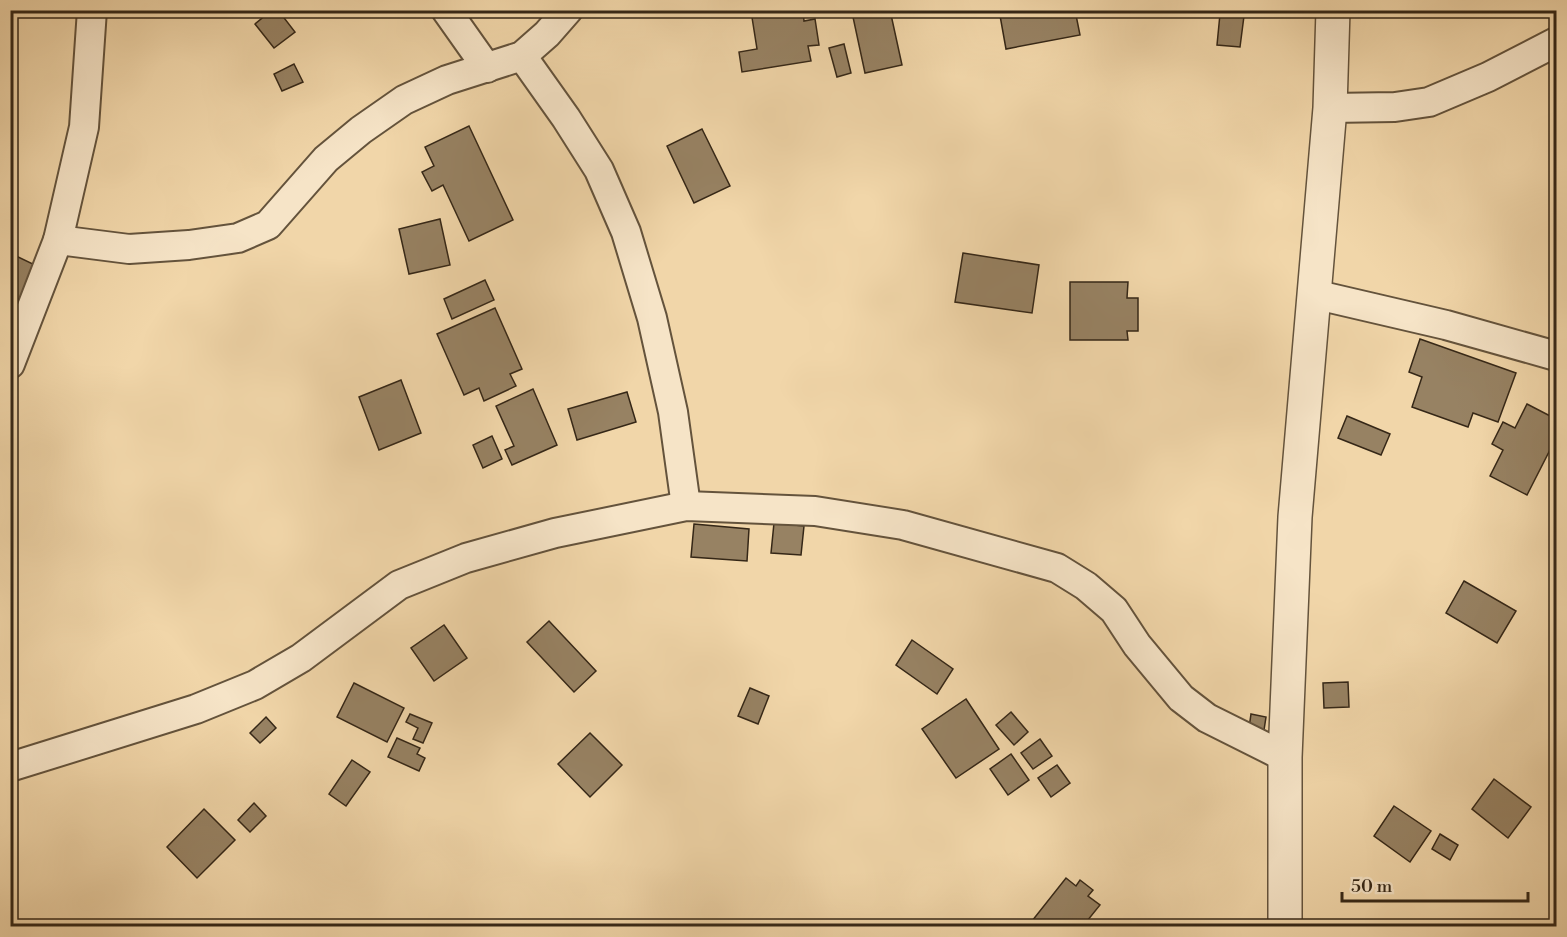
<svg xmlns="http://www.w3.org/2000/svg" width="1567" height="937" font-family="'Libre Bodoni',serif">
	<style>
		.building { fill: #978263; stroke: #352717; stroke-width: 1.5 }
		.lines { fill: none; stroke-linecap: round; stroke-linejoin: round }
		.minor-casing { stroke: #64533c; stroke-width: 32 }
		.tertiary-casing { stroke: #64533c; stroke-width: 36 }
		.minor { stroke: #f6e4c7; stroke-width: 28 }
		.tertiary { stroke: #f6e4c7; stroke-width: 33 }
	</style>
	<rect width="100%" height="100%" fill="#f1d6a9"/>
	<filter id="stains"><feTurbulence type="fractalNoise" baseFrequency=".00333" numOctaves="4"/><feColorMatrix values="0 0 0 0 .2 0 0 0 0 .09 0 0 0 0 .02 0 0 0 .5 -.17"/></filter>
	<radialGradient id="worn" r=".72"><stop offset=".6" stop-color="#630" stop-opacity="0"/><stop offset="1" stop-color="#630" stop-opacity=".3"/></radialGradient>
	<g class="building">
		<polygon points="272,10 278,10 295,32 274,48 255,24"/>
		<polygon points="803,10 804,21 815,19 819,45 808,46 811,61 742,72 739,52 757,49 751,11"/>
		<polygon points="885,10 890,10 902,65 865,73 853,17"/>
		<polygon points="999,10 1075,10 1080,35 1006,49"/>
		<polygon points="1220,14 1244,16 1240,47 1217,45"/>
		<polygon points="844,44 851,73 837,77 829,48"/>
		<polygon points="294,64 303,82 282,91 274,74"/>
		<polygon points="469,126 513,220 469,241 443,185 432,191 422,172 434,166 425,147"/>
		<polygon points="702,129 730,186 694,203 667,146"/>
		<polygon points="440,219 450,265 409,274 399,229"/>
		<polygon points="963,253 1039,265 1032,313 955,302"/>
		<polygon points="12,254 35,265 19,300 10,296"/>
		<polygon points="485,280 494,300 452,319 444,299"/>
		<polygon points="1070,282 1128,282 1127,298 1138,298 1138,331 1127,331 1128,340 1070,340"/>
		<polygon points="495,308 522,369 510,374 516,386 484,401 479,388 464,395 437,334"/>
		<polygon points="1420,339 1516,373 1498,422 1473,413 1468,427 1412,407 1422,377 1409,372"/>
		<polygon points="401,380 421,433 379,450 359,397"/>
		<polygon points="533,389 557,445 512,465 505,450 514,446 496,406"/>
		<polygon points="627,392 636,422 577,440 568,409"/>
		<polygon points="1527,404 1556,419 1556,438 1527,495 1490,476 1503,450 1492,444 1503,422 1515,428"/>
		<polygon points="1347,416 1390,434 1381,455 1338,438"/>
		<polygon points="492,436 502,459 483,468 473,445"/>
		<polygon points="774,523 804,526 801,555 771,553"/>
		<polygon points="694,524 749,529 747,561 691,557"/>
		<polygon points="1464,581 1516,611 1497,643 1446,613"/>
		<polygon points="549,621 596,671 574,692 527,642"/>
		<polygon points="444,625 467,658 434,681 411,648"/>
		<polygon points="912,640 953,669 937,694 896,665"/>
		<polygon points="1348,682 1349,707 1324,708 1323,683"/>
		<polygon points="354,683 404,708 387,742 337,717"/>
		<polygon points="750,688 769,696 758,724 738,716"/>
		<polygon points="966,699 999,749 956,778 922,729"/>
		<polygon points="1011,712 1028,732 1014,745 996,725"/>
		<polygon points="410,714 432,723 423,743 413,739 418,728 406,722"/>
		<polygon points="1251,714 1266,717 1264,730 1249,728"/>
		<polygon points="266,717 276,728 260,743 250,733"/>
		<polygon points="590,733 622,765 590,797 558,764"/>
		<polygon points="397,738 420,748 417,754 425,758 419,771 388,757"/>
		<polygon points="1040,739 1052,756 1033,769 1021,753"/>
		<polygon points="1011,754 1029,780 1008,795 990,769"/>
		<polygon points="352,760 370,772 346,806 329,794"/>
		<polygon points="1057,765 1070,783 1051,797 1038,778"/>
		<polygon points="1494,779 1531,807 1508,838 1472,809"/>
		<polygon points="254,803 266,816 250,832 238,820"/>
		<polygon points="1394,806 1431,831 1410,862 1374,836"/>
		<polygon points="204,809 235,840 197,878 167,847"/>
		<polygon points="1440,834 1458,845 1450,860 1432,849"/>
		<polygon points="1066,878 1076,886 1080,880 1093,890 1088,896 1100,905 1083,926 1028,926"/>
	</g>
	<g class="lines">
		<defs>
			<g id="minor">
				<polyline points="446,10 487,68"/>
				<polyline points="522,56 566,118 599,170 626,232 652,318 673,412 686,506"/>
				<polyline points="1330,108 1395,107 1429,102 1488,77 1556,42"/>
				<polyline points="58,240 129,249 189,245 238,238 268,225 326,159 361,130 404,100 447,80 522,56 547,34 568,10"/>
				<polyline points="1313,294 1446,325 1556,356"/>
				<polyline points="10,364 58,240 84,127 92,10"/>
				<polyline points="10,767 196,709 255,685 301,658 399,585 466,558 555,533 686,506 815,511 903,525 1057,568 1086,586 1114,610 1137,645 1181,698 1207,718 1285,757"/>
			</g>
			<polyline id="tertiary" points="1285,926 1285,757 1295,517 1330,108 1333,10"/>
		</defs>
		<use href="#minor" class="minor-casing"/>
		<use href="#tertiary" class="tertiary-casing"/>
		<use href="#minor" class="minor"/>
		<use href="#tertiary" class="tertiary"/>
	</g>
	<rect width="1567" height="937" fill="none" stroke="#f1d6a9" stroke-width="36"/>
	<rect x="12" y="12" width="1543" height="913" fill="none" stroke="#352717" stroke-width="3"/>
	<rect x="18" y="18" width="1531" height="901" fill="none" stroke="#352717" stroke-width="1.5"/>
	<path d="M1342 892v9h186v-9" fill="none" stroke="#352717" stroke-width="3"/>
	<text x="1351" y="892" font-size="18" fill="#352717" stroke="#f6e4c7" stroke-width="4.5" paint-order="stroke">50 m</text>
	<rect width="100%" height="100%" filter="url(#stains)"/>
	<rect width="100%" height="100%" fill="url(#worn)"/>
</svg>
